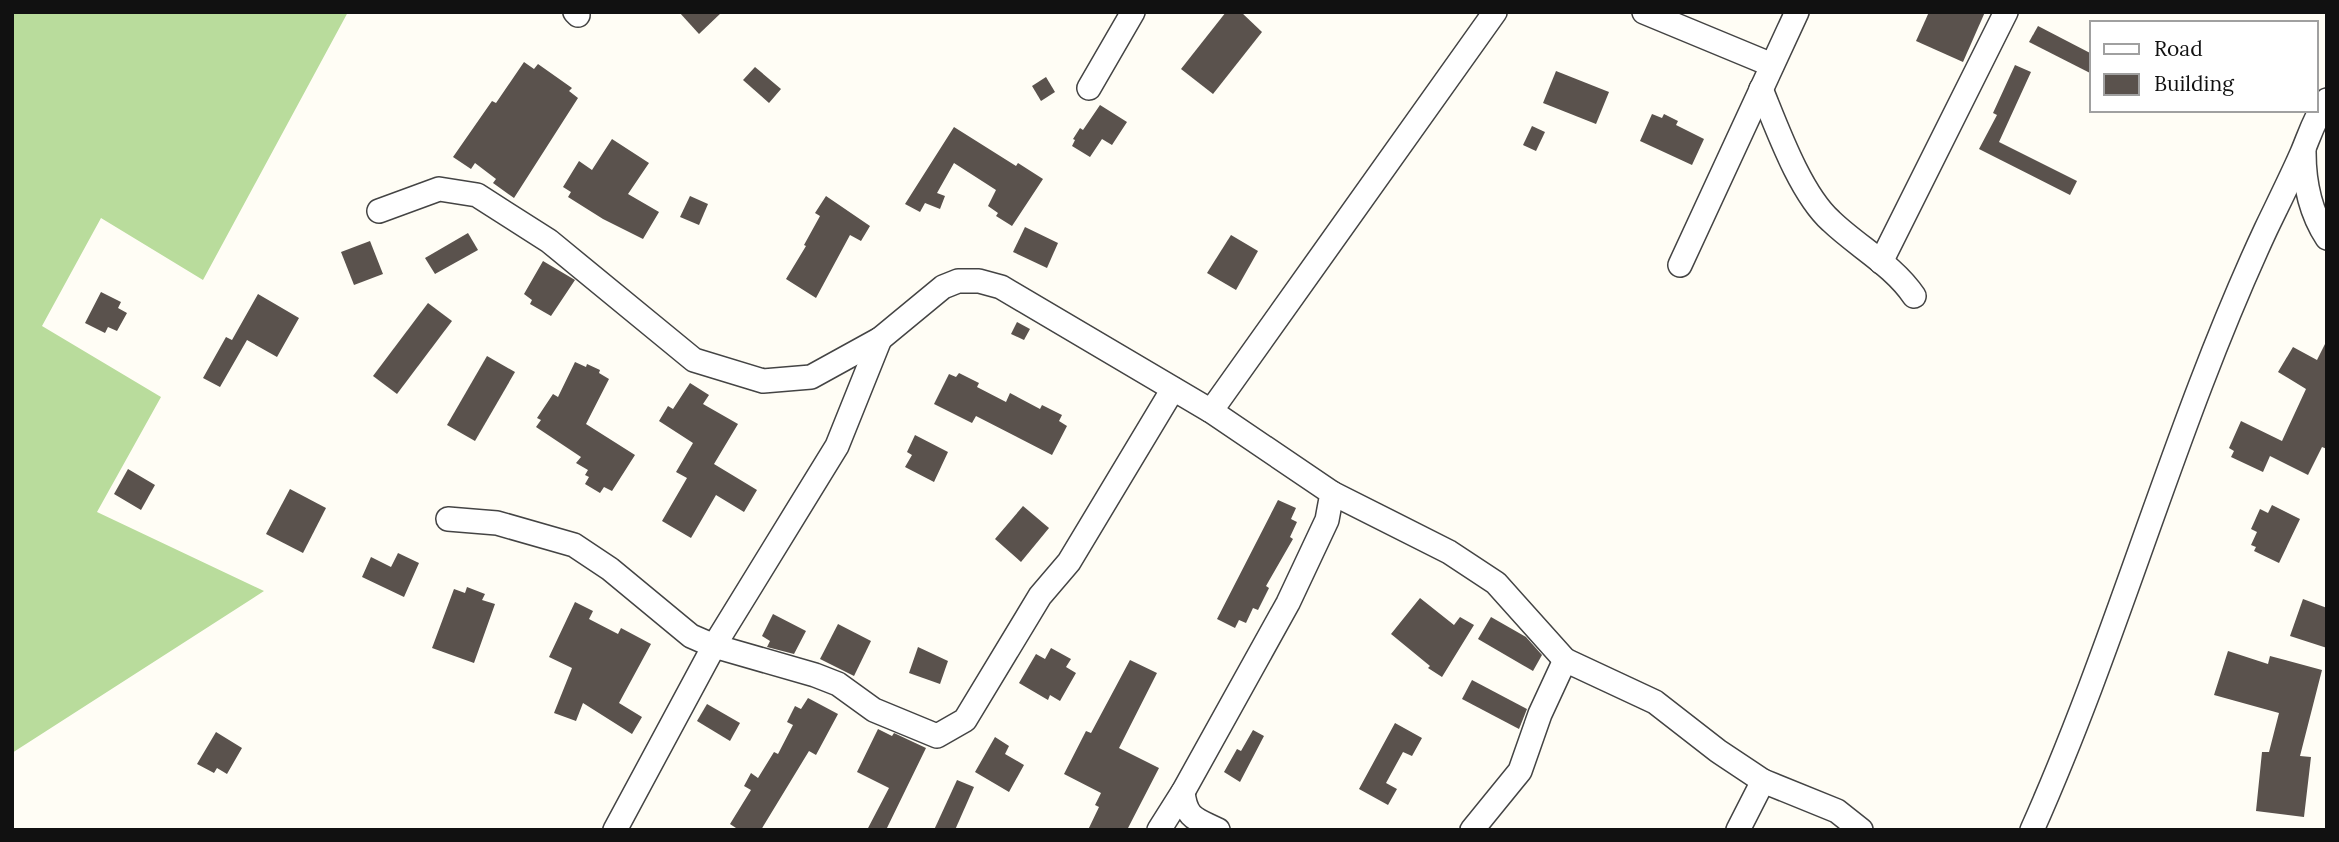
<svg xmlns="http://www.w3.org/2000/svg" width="2339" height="842" font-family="Lora,serif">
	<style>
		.forest { fill: #b9dc9c }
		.building { fill: #5a524d }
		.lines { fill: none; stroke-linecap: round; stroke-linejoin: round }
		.minor-casing { stroke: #444; stroke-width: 26 }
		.minor { stroke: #fff; stroke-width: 23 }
	</style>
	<rect width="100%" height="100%" fill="#fffdf5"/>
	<polygon class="forest" points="12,12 348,12 203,280 101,218 42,326 161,397 97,512 264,591 12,753"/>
	<g class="building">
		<polygon points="679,12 722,12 699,34"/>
		<polygon points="1226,12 1241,12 1262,32 1213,94 1181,69"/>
		<polygon points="1929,12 1985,12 1963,62 1916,41"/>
		<polygon points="2038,26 2092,54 2092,74 2029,42"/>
		<polygon points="524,62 534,69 538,64 572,88 569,91 578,98 514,198 493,183 496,179 475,163 471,169 453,157 492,101 496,103"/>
		<polygon points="2015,65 2031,72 1999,142 2077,181 2070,195 1979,149 1997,115 1993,113"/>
		<polygon points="755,67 781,89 769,103 743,80"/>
		<polygon points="1556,71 1609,92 1596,124 1543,103"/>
		<polygon points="1046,77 1055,92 1041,101 1032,86"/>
		<polygon points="1100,105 1127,122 1112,145 1102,139 1090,157 1072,146 1075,140 1073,139 1080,128 1083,130"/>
		<polygon points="1652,114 1662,118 1664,114 1678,121 1676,125 1704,139 1692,165 1640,141"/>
		<polygon points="1532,126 1545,132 1536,151 1523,145"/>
		<polygon points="954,127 1016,166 1018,163 1043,179 1012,226 996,216 998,213 988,206 996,190 954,163 937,193 945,196 940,209 925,203 920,212 905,204"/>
		<polygon points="612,139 649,163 628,194 659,212 643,239 603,219 568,197 571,192 563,187 579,161 592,170"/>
		<polygon points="690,196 708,204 699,225 680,217"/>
		<polygon points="826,196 870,226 861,241 850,235 816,298 786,279 806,246 804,245 820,216 815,213"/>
		<polygon points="1025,227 1058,243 1047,268 1013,252"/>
		<polygon points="468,233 478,250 435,274 425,258"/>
		<polygon points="1231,235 1258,251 1236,290 1207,273"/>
		<polygon points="370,241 383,274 354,285 341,252"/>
		<polygon points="543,261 575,280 551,316 530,304 532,300 524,294"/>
		<polygon points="101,292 121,302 118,308 127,313 117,331 108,327 105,333 85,323"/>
		<polygon points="258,294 299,318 277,357 247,340 220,387 203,378 226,337 232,340"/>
		<polygon points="428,303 452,321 397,394 373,376"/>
		<polygon points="1017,322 1030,329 1024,340 1011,334"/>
		<polygon points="2327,340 2327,449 2322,447 2308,475 2270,456 2263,472 2231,457 2234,451 2229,448 2241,421 2282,441 2306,389 2278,372 2293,347 2317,360"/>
		<polygon points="487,356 515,372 475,441 447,425"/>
		<polygon points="575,362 586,367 587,364 600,370 599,373 609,379 586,424 635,455 612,491 604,487 600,493 585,484 589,477 585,475 588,470 576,463 581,457 536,427 541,420 537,418 553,394 558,397"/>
		<polygon points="959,373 979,383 977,387 1006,402 1010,393 1040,409 1042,405 1062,415 1059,421 1067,426 1052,455 976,416 972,423 934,404 949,374 956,377"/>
		<polygon points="690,383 709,395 703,404 738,424 714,464 757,490 744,512 716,495 691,538 662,521 687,478 676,472 693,443 659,421 668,406 673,409"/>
		<polygon points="915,435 948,452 934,482 905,467 912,455 907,452"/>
		<polygon points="128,469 155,485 141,510 114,494"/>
		<polygon points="290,489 326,508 303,553 266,534"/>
		<polygon points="1278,500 1296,508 1291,519 1297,522 1290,537 1293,539 1266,586 1269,588 1258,610 1253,608 1246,623 1239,620 1235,628 1217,619"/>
		<polygon points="2272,505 2300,519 2279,563 2254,551 2256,547 2251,545 2257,532 2251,529 2260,509 2268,513"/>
		<polygon points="1023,506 1049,528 1021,562 995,539"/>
		<polygon points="398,553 419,563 404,597 362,577 371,557 391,567"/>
		<polygon points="467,587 485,594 482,600 495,604 474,663 432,648 454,589 465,593"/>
		<polygon points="1420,598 1454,625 1460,617 1474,625 1442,677 1428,668 1430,666 1391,634"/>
		<polygon points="2303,599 2327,608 2327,648 2290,636"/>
		<polygon points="575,602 593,611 589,619 618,634 621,628 651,644 619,703 642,717 632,734 583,703 576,721 554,713 572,668 549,657"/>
		<polygon points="773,614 806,631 794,654 767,647 770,641 762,636"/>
		<polygon points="1491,617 1526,637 1542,655 1533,671 1478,639"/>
		<polygon points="838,624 871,641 854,676 820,659"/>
		<polygon points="918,647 948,661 940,684 909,673"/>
		<polygon points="1051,648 1071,659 1066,667 1076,673 1060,701 1050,695 1048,700 1019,683 1036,654 1045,659"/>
		<polygon points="2228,651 2268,664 2270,656 2322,670 2300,756 2311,757 2304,817 2256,811 2262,752 2269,752 2279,713 2214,695"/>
		<polygon points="1130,660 1157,673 1119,748 1159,768 1127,830 1088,830 1099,807 1095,805 1101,793 1064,774 1086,731 1091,733"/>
		<polygon points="1472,680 1527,709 1519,729 1462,699"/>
		<polygon points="808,698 838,714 816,755 809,751 761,830 739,830 730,824 751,790 744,786 751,773 758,778 774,752 778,754 793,725 787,722 795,706 801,709"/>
		<polygon points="707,704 740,723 730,741 697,721"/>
		<polygon points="1395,723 1422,738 1412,756 1403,752 1386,783 1397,789 1388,805 1359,789"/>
		<polygon points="878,729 892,736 894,733 926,748 886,830 867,830 889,788 857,772"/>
		<polygon points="1253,730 1264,736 1240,782 1224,772 1237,749 1241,751"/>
		<polygon points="216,732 242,748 227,774 217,768 214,773 197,764"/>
		<polygon points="995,737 1009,746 1005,754 1024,765 1009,792 975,772"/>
		<polygon points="957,780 974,787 955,830 934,830"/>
	</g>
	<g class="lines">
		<defs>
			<g id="minor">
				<polyline points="575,12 578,15"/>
				<polyline points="1644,12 1772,65"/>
				<polyline points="1089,88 1133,12"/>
				<path d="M 1761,89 C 1777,128 1800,193 1831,221 C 1858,247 1893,265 1914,296"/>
				<path d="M 2304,152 C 2304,183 2310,212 2327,238"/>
				<polyline points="379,211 439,189 477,195 549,241 694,360 763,381 811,377 880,339 943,287 958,281 979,281 1001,287 1211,411 1332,493 1327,520 1288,603 1183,792 1159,830"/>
				<polyline points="1881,262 2006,12"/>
				<polyline points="1680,265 1797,12"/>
				<polyline points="1211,411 1495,12"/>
				<polyline points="1332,493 1449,552 1496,583 1565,660"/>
				<polyline points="448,519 497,523 574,545 610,569 691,636 714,646 815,675 838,684 874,710 937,736 965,720 1040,596 1069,562 1173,389"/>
				<path d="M 1183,792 C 1186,819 1196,819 1218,830"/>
				<polyline points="615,830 714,646 837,446 880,339"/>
				<polyline points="1472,830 1520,771 1540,714 1565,660 1655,702 1718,751 1763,781"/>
				<polyline points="1738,830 1763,781 1837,811 1861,830"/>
				<path d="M 2032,830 C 2120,633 2175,424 2266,229 C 2278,204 2291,178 2302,153 C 2310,134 2315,117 2327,100"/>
			</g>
		</defs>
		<use href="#minor" class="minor-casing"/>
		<use href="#minor" class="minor"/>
	</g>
	<rect width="2339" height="842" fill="none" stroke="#111111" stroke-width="28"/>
	<rect x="2090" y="21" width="228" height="91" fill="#ffffff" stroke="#a0a0a0" stroke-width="2"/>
	<rect x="2104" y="44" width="35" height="10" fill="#ffffff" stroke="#a0a0a0" stroke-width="2"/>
	<text x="2154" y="56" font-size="21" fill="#111111">Road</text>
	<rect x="2104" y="74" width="35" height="21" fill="#5a524d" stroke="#a0a0a0" stroke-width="2"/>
	<text x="2154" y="91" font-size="21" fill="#111111">Building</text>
</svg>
